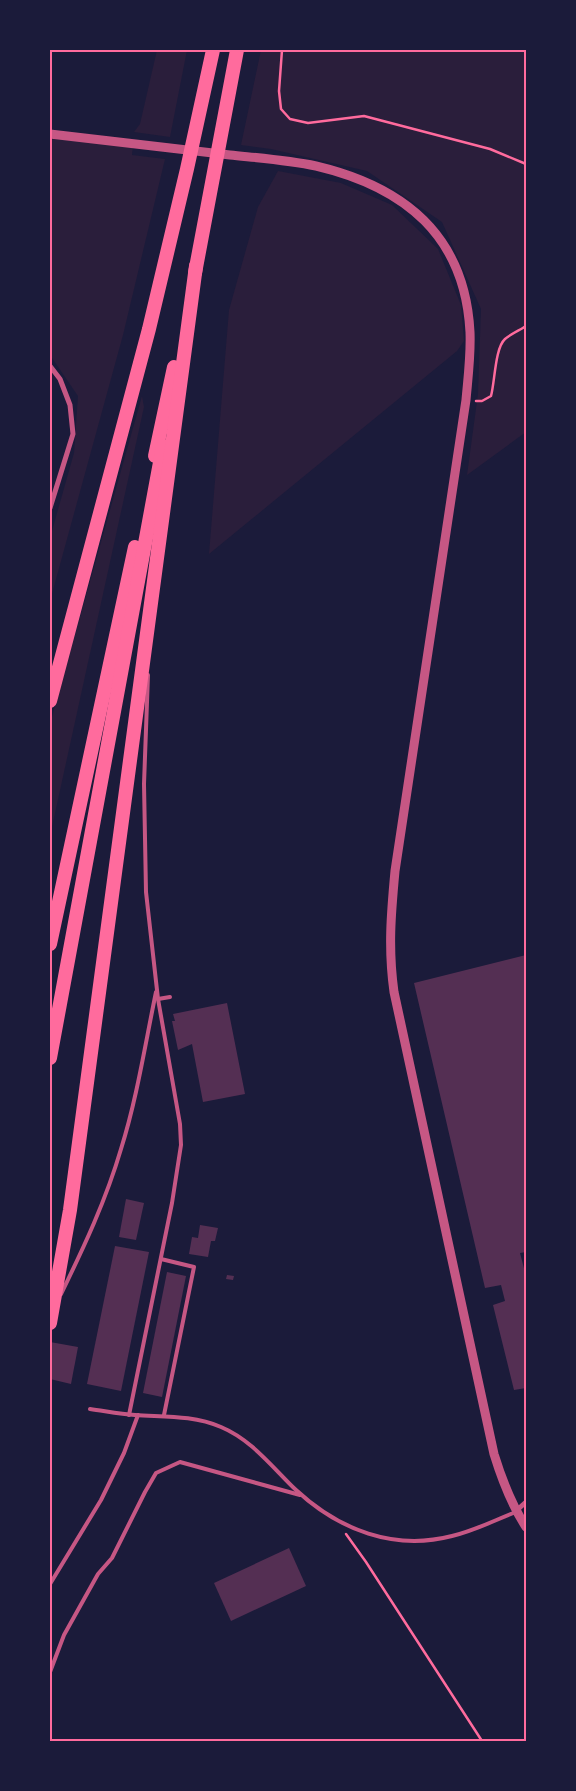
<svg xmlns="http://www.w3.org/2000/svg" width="576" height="1791" font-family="'Work Sans',sans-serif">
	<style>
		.green { fill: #2a1e3b }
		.building { fill: #542f53 }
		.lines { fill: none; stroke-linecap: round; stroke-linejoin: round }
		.path { stroke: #ff6b9d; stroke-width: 2.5 }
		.service { stroke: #c65784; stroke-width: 4 }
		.minor { stroke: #c65784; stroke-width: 5 }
		.tertiary { stroke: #c65784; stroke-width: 9 }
		.motorway { stroke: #ff6b9d; stroke-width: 14 }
		.neatline { fill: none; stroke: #ff6b9d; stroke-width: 2 }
	</style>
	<rect width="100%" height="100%" fill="#1b1b3a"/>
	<g class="green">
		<polygon points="157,50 187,50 170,137 134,132 140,124"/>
		<polygon points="261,50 526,50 526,432 467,475 478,394 481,309 442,222 367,171 271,149 241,145"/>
		<polygon points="50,134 133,144 132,155 165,159 123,335 50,601 50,538 74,453 78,396 50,355"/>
		<polygon points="278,171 341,183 392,205 438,249 461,305 464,341 457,351 209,554 229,310 258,207"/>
		<polygon points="142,396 144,407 50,836 50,724"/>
	</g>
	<g class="building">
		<polygon points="526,955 526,1252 520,1253 526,1276 526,1388 514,1390 493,1305 505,1301 501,1285 485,1288 414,983"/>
		<polygon points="227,1003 245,1094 203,1102 192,1044 178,1050 172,1021 175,1021 173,1014"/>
		<polygon points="126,1199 144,1203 136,1240 119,1237"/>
		<polygon points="200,1225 218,1228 215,1241 211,1241 208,1257 189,1254 192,1237 198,1238"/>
		<polygon points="115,1246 149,1252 121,1391 87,1384"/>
		<polygon points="167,1272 186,1276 162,1397 143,1393"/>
		<polygon points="227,1275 234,1276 233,1280 226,1279"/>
		<polygon points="50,1342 78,1347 71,1384 50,1379"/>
		<polygon points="289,1548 306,1586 231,1621 214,1583"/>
	</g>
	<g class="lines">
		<g class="path">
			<polyline points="282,50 279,91 281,109 290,119 308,123 364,116 490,149 526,164"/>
			<path d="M 476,401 L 482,401 L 491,396 C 495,381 495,348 505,339 C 511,334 520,330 526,326"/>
			<polyline points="346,1534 366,1562 482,1741"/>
		</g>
		<g class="service">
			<polyline points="158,999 170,997"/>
			<polyline points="161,1259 194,1267 164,1415"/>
			<path d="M 61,1294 C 84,1247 106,1200 121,1149 C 137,1098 145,1045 156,992"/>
			<path d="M 90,1409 C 105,1411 120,1414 135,1415 C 164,1417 193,1415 221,1427 C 252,1440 272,1467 296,1490 C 339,1530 394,1551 452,1536 C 474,1531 495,1520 516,1512"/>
			<polyline points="129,1415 172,1203 181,1145 180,1124 158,999 146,892 144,784 148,675"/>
			<polyline points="50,1584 101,1500 124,1453 138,1415"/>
			<polyline points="50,1672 64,1635 98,1574 112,1558 145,1492 156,1473 180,1462 300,1495"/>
		</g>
		<g class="minor">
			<polyline points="50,366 60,379 70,405 73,434 50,508"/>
			<polyline points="516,1511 526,1502"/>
		</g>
		<path class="tertiary" d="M 50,134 C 110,141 170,148 230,155 C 259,158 288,160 316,166 C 405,187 465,236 470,332 C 471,355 468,377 466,400 L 395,871 C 391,914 388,949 394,992 L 494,1454 C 502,1480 511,1504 526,1527"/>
		<g class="motorway">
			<polyline points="195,273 237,50"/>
			<polyline points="155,456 174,367"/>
			<polyline points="50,701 149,329 187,169 213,50"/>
			<polyline points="50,944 135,547"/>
			<polyline points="50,1058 163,446"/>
			<polyline points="50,1323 70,1210 196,266"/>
		</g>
	</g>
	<rect width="576" height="1791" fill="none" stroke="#1b1b3a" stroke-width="102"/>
	<rect x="51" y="51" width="474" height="1689" class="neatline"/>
</svg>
